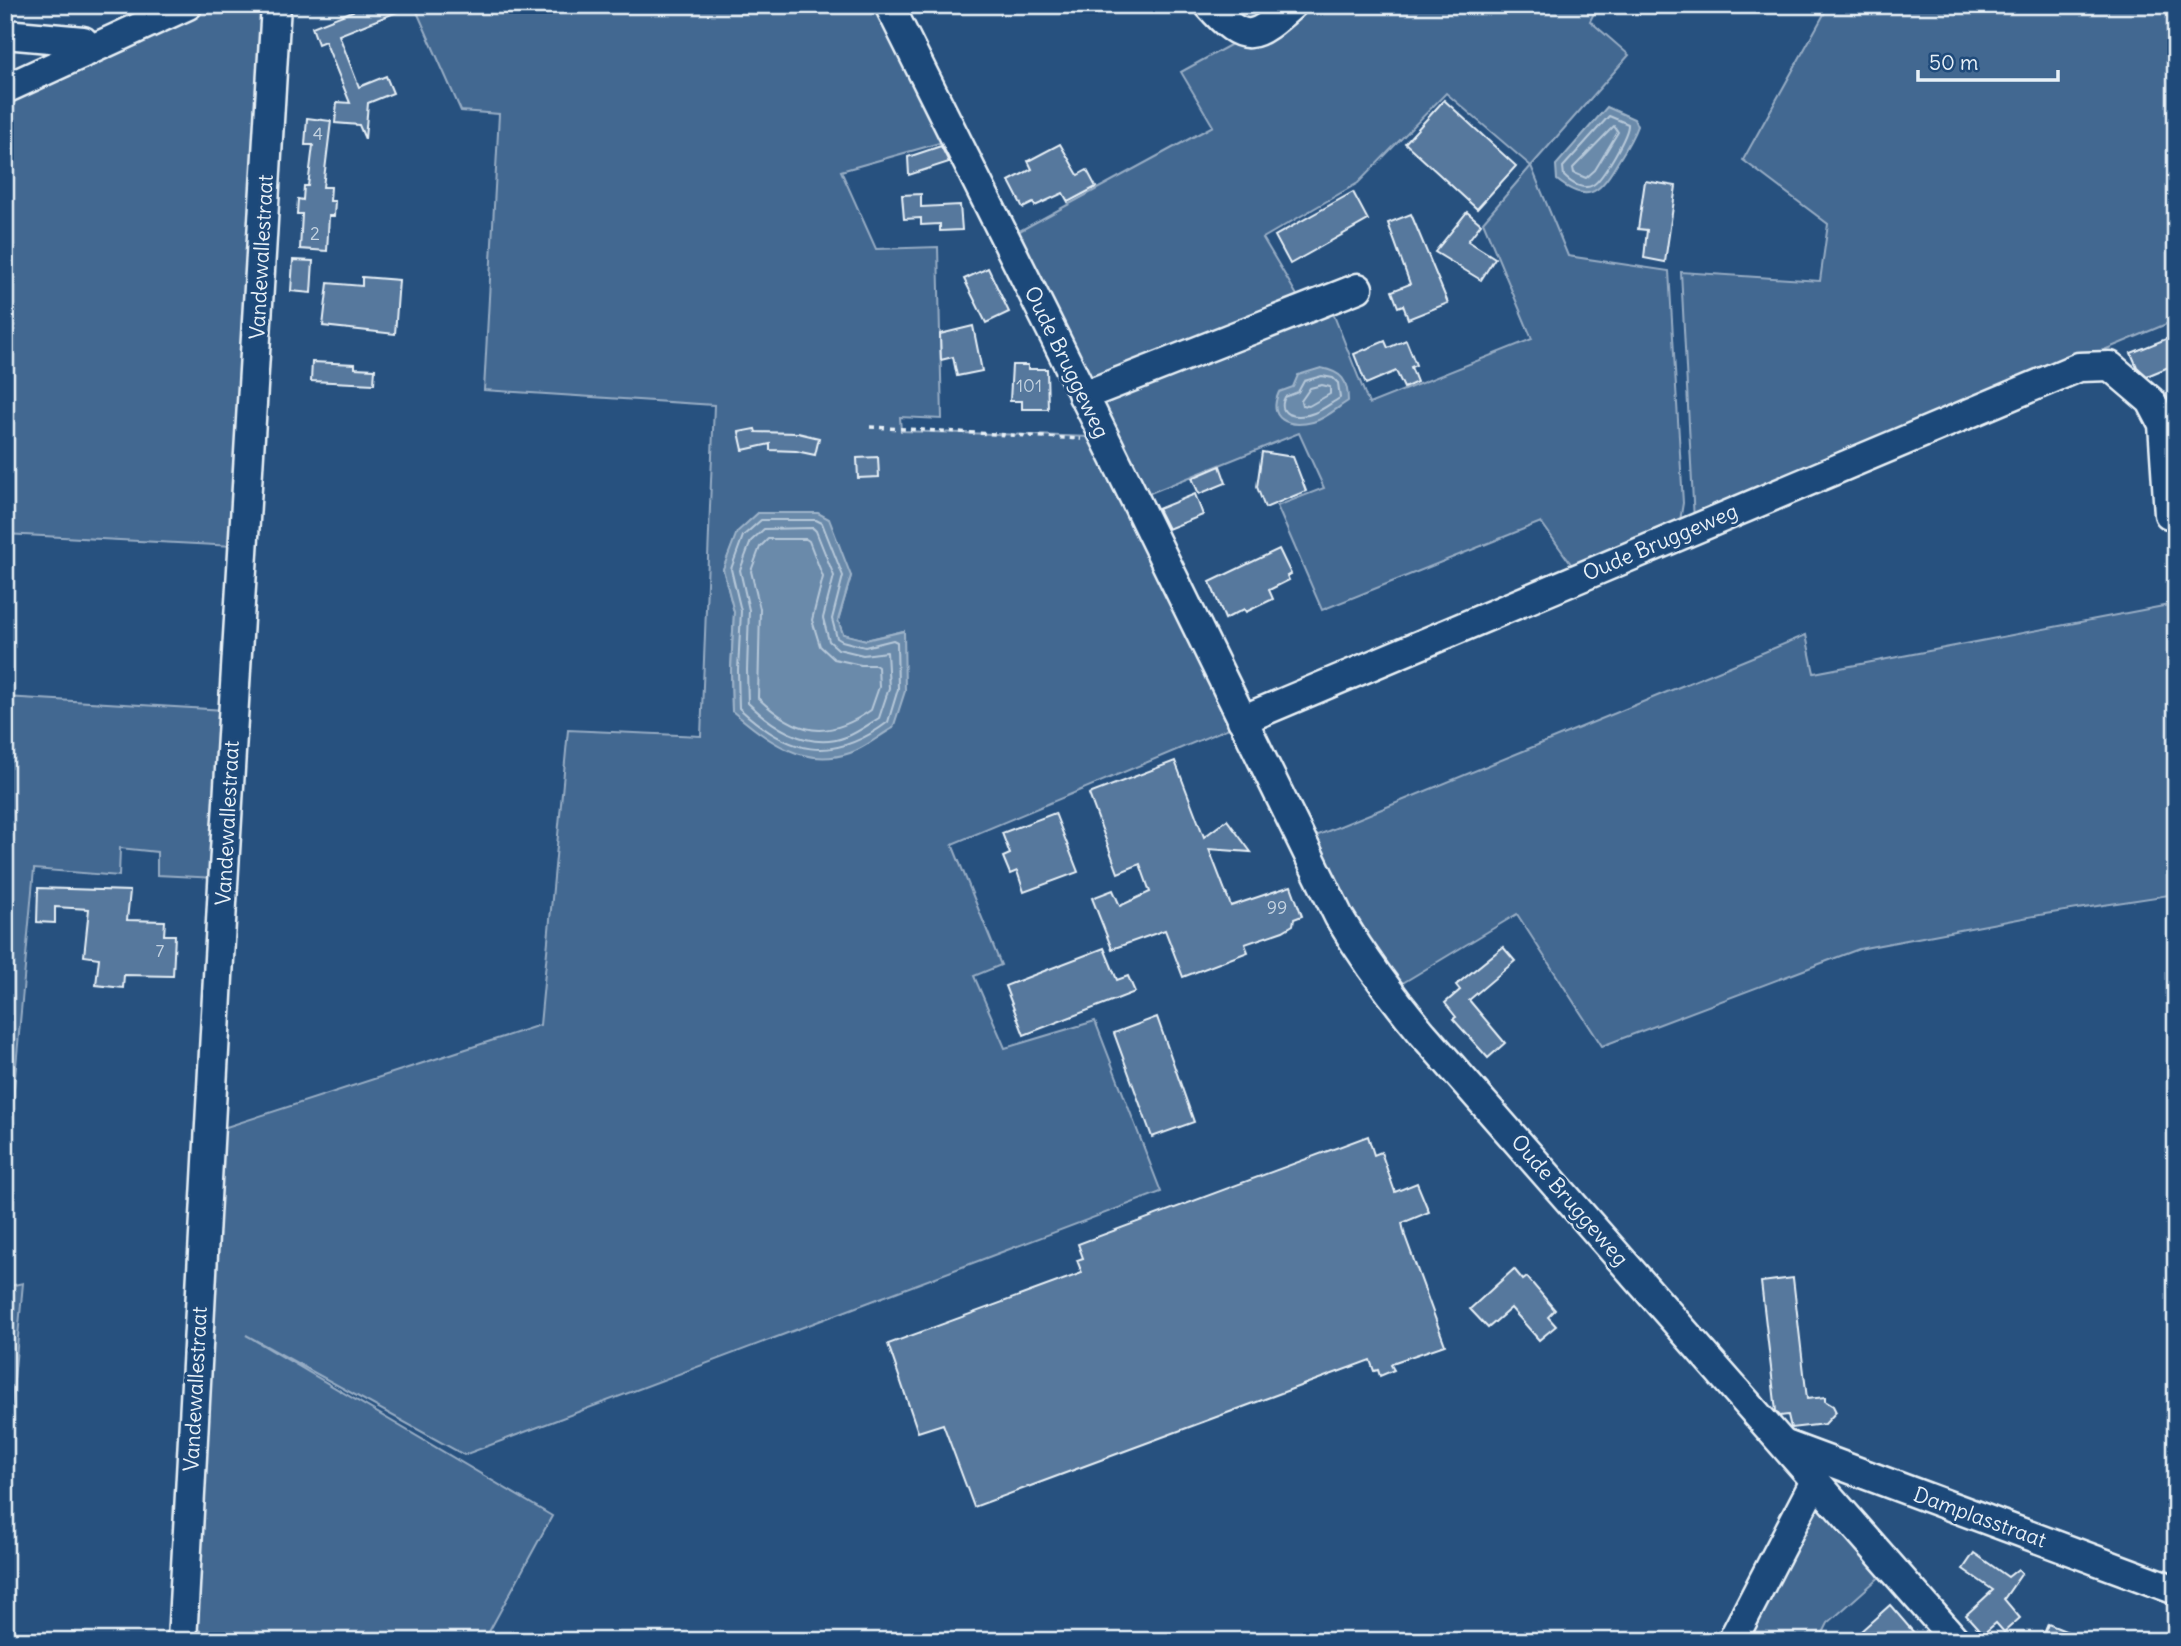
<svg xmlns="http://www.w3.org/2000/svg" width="2181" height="1646" font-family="Delius,sans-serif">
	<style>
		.green { fill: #436891; stroke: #96acc4; stroke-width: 2; fill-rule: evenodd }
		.water { fill: #6b8aaa; stroke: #9db3c9; stroke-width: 2 }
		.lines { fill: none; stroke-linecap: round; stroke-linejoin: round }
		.shore { stroke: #b6c8d9; stroke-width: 2 }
		.building { fill: #57789d; stroke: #e8f1f8; stroke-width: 2 }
		.minor-casing { stroke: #e8f1f8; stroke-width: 33 }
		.path { stroke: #e8f1f8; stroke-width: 3.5; stroke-dasharray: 5 5; stroke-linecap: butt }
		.minor { stroke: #1f4a7a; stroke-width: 28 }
		.labels { text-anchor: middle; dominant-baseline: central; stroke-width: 6; stroke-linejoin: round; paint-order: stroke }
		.number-label { font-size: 18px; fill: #c4d3e1 }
		.street-label { font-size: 21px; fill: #e8f1f8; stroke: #1f4a7a }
	</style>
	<rect width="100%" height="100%" fill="#27517f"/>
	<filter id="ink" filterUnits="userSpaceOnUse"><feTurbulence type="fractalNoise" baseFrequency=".0143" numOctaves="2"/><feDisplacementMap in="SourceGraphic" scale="14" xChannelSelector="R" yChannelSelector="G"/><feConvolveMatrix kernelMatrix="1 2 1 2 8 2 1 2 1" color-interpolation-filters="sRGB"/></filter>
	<g filter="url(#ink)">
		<g class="green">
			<polygon points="203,5 265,5 234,546 5,534 5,97"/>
			<path d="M 414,5 L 883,5 L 950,140 L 841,171 L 876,249 L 938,247 L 942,419 L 900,417 L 901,431 L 1092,437 L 1236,725 L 952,844 L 1001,965 L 974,976 L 1005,1048 L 1095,1021 L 1161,1192 L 464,1455 L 246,1335 L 552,1516 L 484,1641 L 219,1641 L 193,1627 L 220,1129 L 540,1025 L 568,730 L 701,736 L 714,405 L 484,390 L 499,114 L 461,111 ZM 758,513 L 851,576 L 838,621 L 843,634 L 866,640 L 903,631 L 732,711 L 731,670 L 734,612 L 723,569 L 738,532 Z"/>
			<polygon points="1209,5 1598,5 1590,21 1629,55 1531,166 1568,256 1669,271 1683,503 1680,521 1576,571 1541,522 1322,610 1277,506 1324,488 1299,433 1143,496 1092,399 1331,308 1369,404 1532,339 1483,222 1531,166 1446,93 1358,183 1263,238 1301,302 1087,388 1014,234 1213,126 1181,72 1243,38"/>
			<polygon points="1829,5 2176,5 2176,320 1694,521 1681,272 1820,281 1828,224 1743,160"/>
			<polygon points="2174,604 2176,894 2045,914 1859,949 1602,1046 1517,914 1396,987 1370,952 1311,838 1806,635 1814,673"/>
			<polygon points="5,697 225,710 217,878 157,875 157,852 120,848 119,876 34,869 11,1121 5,1120"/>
			<polygon points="23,1283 5,1477 5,1287"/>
			<polygon points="1818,1504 1883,1574 1828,1623 1819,1641 1760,1641 1744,1633"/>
		</g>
		<g class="water">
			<path d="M 1607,107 L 1634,119 L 1637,126 C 1632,140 1624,152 1616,165 C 1599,195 1586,203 1557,180 L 1556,165 Z"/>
			<path d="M 1321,368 C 1342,372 1348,380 1348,401 C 1337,408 1325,419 1313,422 C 1288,428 1267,419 1279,392 L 1293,387 L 1298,375 Z"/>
			<path d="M 758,513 L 818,513 L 829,519 L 851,576 L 838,620 L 843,634 L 866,640 L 904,631 L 905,691 L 893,728 C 880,735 865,748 850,753 C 802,769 767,740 732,711 L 731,670 L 734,612 L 723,569 L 737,532 Z"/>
		</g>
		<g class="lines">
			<g class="shore">
				<path d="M 1609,116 L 1628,124 C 1629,134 1603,179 1593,185 C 1583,191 1571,183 1564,176 L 1563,167 Z"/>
				<polygon points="1614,126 1618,132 1595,170 1586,178 1574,173 1573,168"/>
				<path d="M 1322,376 L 1333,378 L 1338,383 L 1340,398 C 1331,403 1323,410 1314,413 C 1300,419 1275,417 1285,397 L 1298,392 L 1304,381 Z"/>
				<polygon points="1322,385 1330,387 1330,394 1309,406 1302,405 1301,401 1310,388"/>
				<path d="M 761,520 L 816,520 L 822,523 L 843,576 L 832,619 L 837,638 L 842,641 L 865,647 L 893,640 L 897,642 L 898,689 L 888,722 C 831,765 788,754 739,708 L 738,670 L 741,611 L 731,569 L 743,536 Z"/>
				<path d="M 813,528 L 816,531 L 834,576 L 823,618 L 829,641 L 838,649 L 863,655 L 887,652 L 889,688 L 879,718 C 869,724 857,733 846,737 C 809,751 774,728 748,703 L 747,670 L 749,610 L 740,570 L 751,541 L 764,529 Z"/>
				<path d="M 768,539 L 806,539 L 809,541 L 823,577 L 812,620 L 820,646 L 834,659 L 861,665 L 875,665 L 878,667 L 879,687 L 871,710 C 827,741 797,735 758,698 L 760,609 L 751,571 L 760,547 Z"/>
			</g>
		</g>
		<g class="building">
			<polygon points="351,5 412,6 339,35 359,87 386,76 393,93 368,103 365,139 359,125 335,123 337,102 350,103 325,41 318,44 312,27 353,11"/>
			<polygon points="1444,100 1516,166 1477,209 1405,143"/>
			<polygon points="307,118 331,121 323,187 331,187 330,201 335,201 334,216 329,216 327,251 300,249 302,214 297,214 298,199 303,200 304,186 308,186 313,145 305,145"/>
			<polygon points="1060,144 1078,175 1087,170 1096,187 1068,202 1063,193 1035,206 1033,203 1023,208 1009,181 1032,169 1028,161"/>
			<polygon points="941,146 949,162 909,175 908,157"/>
			<polygon points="1645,181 1676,186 1665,262 1644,258 1647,230 1638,229"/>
			<polygon points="1353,192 1368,220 1290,264 1275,236"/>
			<polygon points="921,194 921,207 960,205 962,230 940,231 940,224 921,225 921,218 904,219 902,195"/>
			<polygon points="1467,212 1481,224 1468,241 1495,258 1481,280 1435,252"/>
			<polygon points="1411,214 1448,303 1408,319 1403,305 1398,307 1392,291 1410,284 1388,223"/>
			<polygon points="293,260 313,261 311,293 291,291"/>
			<polygon points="988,268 1009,312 986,323 964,279"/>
			<polygon points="362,277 399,280 395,334 323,326 328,283 362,286"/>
			<polygon points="973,326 982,371 957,376 953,357 941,360 940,334"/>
			<polygon points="2176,335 2176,364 2147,376 2137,367 2131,353"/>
			<polygon points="1406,340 1416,365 1411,367 1417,382 1404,388 1396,371 1366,384 1354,354 1385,341 1388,348"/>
			<polygon points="312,362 355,364 355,368 375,369 374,384 311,381"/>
			<polygon points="1012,365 1028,365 1028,369 1047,369 1048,409 1022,409 1022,401 1010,401"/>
			<polygon points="755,429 756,432 798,433 819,438 815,455 796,451 770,450 770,444 743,450 739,432"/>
			<polygon points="1262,452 1293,457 1306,491 1265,508 1257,487"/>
			<polygon points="878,457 879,477 858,478 857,458"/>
			<polygon points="1220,466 1226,483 1199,494 1192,478"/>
			<polygon points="1195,494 1203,515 1168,529 1158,509"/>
			<polygon points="1279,549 1291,574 1287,576 1289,580 1269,590 1273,599 1246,612 1244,609 1225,619 1210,582"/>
			<polygon points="1175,761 1204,837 1227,820 1251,852 1209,849 1231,906 1291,886 1302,916 1294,919 1293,925 1283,931 1245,944 1248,952 1183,977 1165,930 1112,949 1092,898 1113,890 1120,906 1150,892 1140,864 1118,873 1089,794"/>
			<polygon points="1055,813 1078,872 1024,892 1017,871 1010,874 1003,857 1010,854 1002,833"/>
			<polygon points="38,888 130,891 127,920 165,921 164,935 175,935 173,976 124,975 123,988 96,985 99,958 84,956 89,909 55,907 55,923 37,922"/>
			<polygon points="1503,947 1515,961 1469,1000 1505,1043 1488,1058 1453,1019 1456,1017 1445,1003 1460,990 1456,985"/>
			<polygon points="1104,948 1117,980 1128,976 1135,992 1024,1035 1005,986"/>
			<polygon points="1157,1017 1194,1122 1152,1137 1114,1033"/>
			<polygon points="1368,1136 1374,1155 1381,1152 1395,1192 1417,1183 1429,1212 1402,1223 1405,1236 1445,1345 1395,1362 1391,1365 1394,1370 1380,1376 1378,1370 1374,1371 1370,1360 974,1507 943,1424 918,1432 888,1344 1082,1273 1077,1260 1083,1258 1078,1244"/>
			<polygon points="1514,1269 1523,1280 1527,1277 1555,1310 1548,1317 1556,1326 1539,1340 1511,1308 1488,1328 1470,1309"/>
			<polygon points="1793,1278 1807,1399 1825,1397 1825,1401 1833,1406 1836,1412 1825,1424 1791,1428 1788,1415 1780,1416 1776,1411 1761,1282"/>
			<polygon points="1974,1553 2008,1577 2018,1569 2022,1573 2004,1599 2020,1618 2004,1632 1996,1623 1983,1634 1966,1615 1993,1590 1963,1569"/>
			<polygon points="1890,1605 1903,1620 1921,1641 1870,1641 1861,1631"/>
			<polygon points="2048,1624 2088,1640 2088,1641 2041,1641"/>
		</g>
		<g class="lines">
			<defs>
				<g id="minor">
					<path d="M 889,5 L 1106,440 L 1339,917 C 1364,959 1392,997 1423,1034 L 1956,1641"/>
					<path d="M 1209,5 C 1245,46 1254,39 1292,5"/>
					<polyline points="5,34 83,41 88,51"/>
					<polyline points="5,89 188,5"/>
					<polyline points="1083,396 1358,288"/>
					<polyline points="1242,720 2079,367 2110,366 2151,401 2163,424 2169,514"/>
					<polyline points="1786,1445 2176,1590"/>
					<polyline points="182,1641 223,885 276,5"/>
					<polyline points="1732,1641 1815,1481"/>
				</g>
			</defs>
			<use href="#minor" class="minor-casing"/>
			<polyline class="path" points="870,427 1081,439"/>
			<use href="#minor" class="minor"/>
		</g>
	</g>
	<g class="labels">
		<g class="number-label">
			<text x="318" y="133">4</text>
			<text x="315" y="233">2</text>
			<text x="1029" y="385">101</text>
			<text x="1277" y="907">99</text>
			<text x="160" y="950">7</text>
		</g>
		<g class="street-label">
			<text transform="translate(261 257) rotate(-87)">Vandewallestraat</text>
			<text transform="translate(1067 362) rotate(64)">Oude Bruggeweg</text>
			<text transform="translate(1660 542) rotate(-23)">Oude Bruggeweg</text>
			<text transform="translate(227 823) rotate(-87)">Vandewallestraat</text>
			<text transform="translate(1570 1200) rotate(49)">Oude Bruggeweg</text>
			<text transform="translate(195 1389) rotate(-87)">Vandewallestraat</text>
			<text transform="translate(1980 1517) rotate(20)">Damplasstraat</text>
		</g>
	</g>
	<rect width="2181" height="1646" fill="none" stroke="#1f4a7a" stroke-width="28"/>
	<rect x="14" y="14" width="2153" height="1618" fill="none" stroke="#e8f1f8" stroke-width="2.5" filter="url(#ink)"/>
	<path d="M1918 70v10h140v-10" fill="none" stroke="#e8f1f8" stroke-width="3.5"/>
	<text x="1929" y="70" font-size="21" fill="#e8f1f8" stroke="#1f4a7a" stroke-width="5" paint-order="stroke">50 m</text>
</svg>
